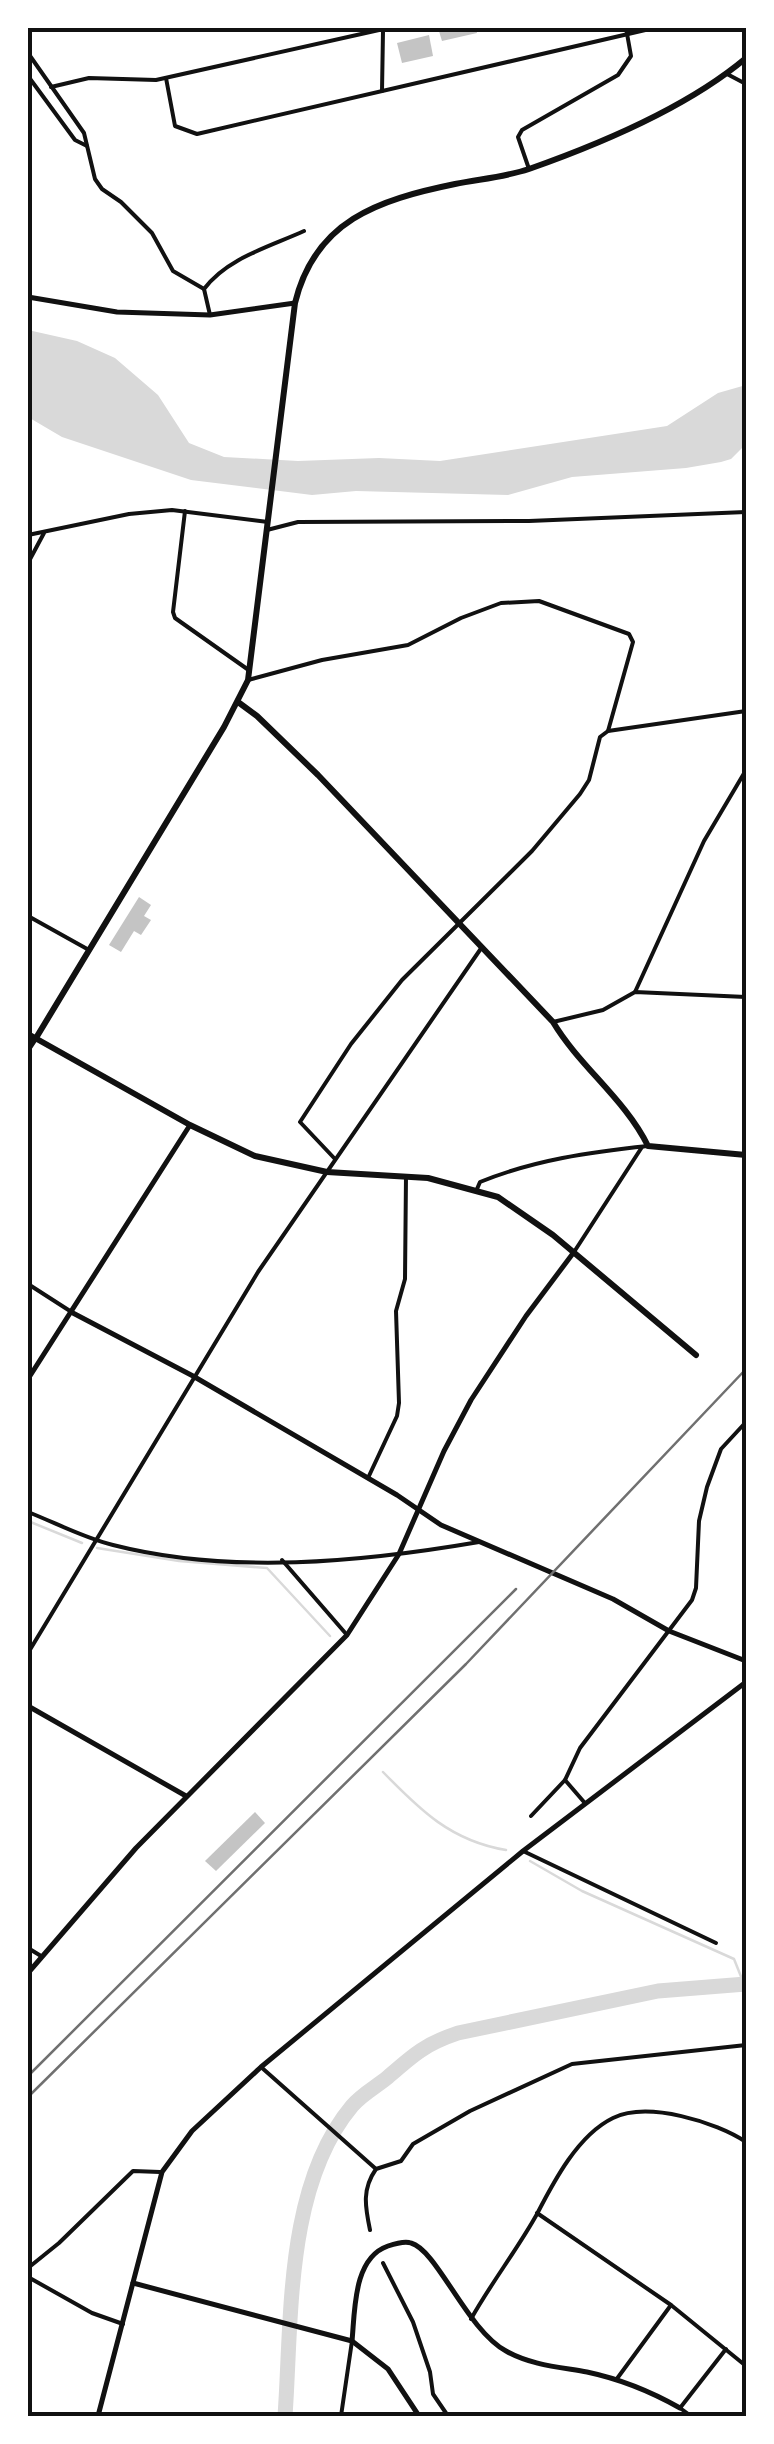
<svg xmlns="http://www.w3.org/2000/svg" width="774" height="2444" font-family="'Public Sans',sans-serif">
	<style>
		.water { fill: #d9d9d9 }
		.lines { fill: none; stroke-linecap: round; stroke-linejoin: round }
		.stream { stroke: #d9d9d9; stroke-width: 2.5 }
		.river { stroke: #d9d9d9; stroke-width: 15 }
		.building { fill: #c4c4c4 }
		.minor { stroke: #111; stroke-width: 4 }
		.tertiary { stroke: #111; stroke-width: 5 }
		.secondary { stroke: #111; stroke-width: 5 }
		.primary { stroke: #111; stroke-width: 6 }
		.trunk { stroke: #111; stroke-width: 6 }
		.rail { stroke: #707070; stroke-width: 2.5 }
		.neatline { fill: none; stroke: #111; stroke-width: 4 }
	</style>
	<rect width="100%" height="100%" fill="#fff"/>
	<polygon class="water" points="28,330 77,341 115,358 158,395 189,443 224,457 298,461 379,458 440,461 667,426 718,393 746,385 746,444 731,459 721,462 686,468 572,477 508,495 356,491 312,495 191,480 62,437 28,417"/>
	<g class="lines">
		<g class="stream">
			<polyline points="28,1521 82,1543"/>
			<polyline points="97,1548 179,1561 267,1568 330,1636"/>
			<path d="M 383,1772 C 420,1810 451,1841 506,1850"/>
			<polyline points="530,1861 582,1891 734,1959 744,1984"/>
		</g>
		<path class="river" d="M 285,2416 C 292,2319 285,2186 352,2106 C 362,2094 376,2087 388,2077 C 413,2055 425,2044 458,2033 L 658,1991 L 746,1984"/>
	</g>
	<g class="building">
		<polygon points="438,28 476,28 477,33 442,41"/>
		<polygon points="429,35 433,56 402,63 397,43"/>
		<polygon points="139,897 151,905 144,916 151,920 141,935 134,931 121,952 109,945"/>
		<polygon points="255,1812 265,1823 216,1871 205,1861"/>
	</g>
	<g class="lines">
		<g class="minor">
			<polyline points="28,53 84,133 95,179 102,189 121,202 152,233 173,271 204,289"/>
			<polyline points="727,74 746,84"/>
			<polyline points="28,76 75,140 87,146"/>
			<polyline points="166,78 175,126 197,134 654,28"/>
			<polyline points="51,87 89,78 156,80 388,28"/>
			<polyline points="382,91 383,31"/>
			<polyline points="529,169 518,137 522,130 618,75 631,56 626,28"/>
			<path d="M 210,315 L 204,289 C 227,258 269,247 304,231"/>
			<polyline points="185,511 173,612 175,618 250,671"/>
			<polyline points="267,530 298,522 529,521 746,512"/>
			<polyline points="28,535 129,514 172,510 268,522"/>
			<polyline points="28,563 44,533"/>
			<polyline points="248,680 322,660 408,645 461,618 501,603 539,601 629,634 633,642 608,731 600,737 589,780 580,794 532,851 402,980 351,1044 300,1122 335,1159"/>
			<polyline points="608,731 746,711"/>
			<polyline points="28,916 89,950"/>
			<polyline points="635,992 704,841 746,770"/>
			<polyline points="553,1022 603,1010 635,992 746,997"/>
			<path d="M 477,1189 L 480,1182 C 534,1160 590,1152 648,1146"/>
			<polyline points="574,1252 642,1147"/>
			<polyline points="28,1284 70,1311"/>
			<polyline points="368,1478 397,1416 399,1403 396,1311 405,1279 406,1176"/>
			<path d="M 28,1512 C 56,1523 84,1538 113,1545 C 230,1575 362,1562 479,1542"/>
			<polyline points="282,1560 347,1635"/>
			<polyline points="28,1653 258,1272 482,947"/>
			<polyline points="565,1780 584,1802"/>
			<polyline points="531,1816 565,1780 580,1748 692,1600 696,1588 699,1521 707,1487 721,1449 746,1422"/>
			<polyline points="523,1851 716,1943"/>
			<polyline points="28,1948 41,1956"/>
			<polyline points="261,2067 376,2169"/>
			<polyline points="537,2213 671,2305 746,2366"/>
			<path d="M 370,2230 C 365,2206 362,2189 376,2169 L 401,2161 L 413,2144 L 470,2111 L 572,2064 L 746,2045"/>
			<polyline points="383,2263 413,2322 430,2372 433,2394 448,2416"/>
			<polyline points="28,2268 59,2243 133,2171 160,2172"/>
			<polyline points="28,2277 92,2313 123,2324"/>
			<path d="M 471,2319 C 491,2283 517,2250 537,2214 C 554,2181 578,2135 613,2118 C 648,2101 716,2122 746,2142"/>
			<polyline points="616,2380 671,2305"/>
			<polyline points="341,2416 352,2341"/>
			<polyline points="691,2416 680,2408 726,2349"/>
		</g>
		<g class="tertiary">
			<polyline points="28,1050 36,1038"/>
			<polyline points="71,1312 193,1376 397,1495 441,1525 613,1599 669,1631 746,1661"/>
			<polyline points="28,1973 136,1848 347,1635 399,1554 444,1451 471,1400 526,1316 574,1252"/>
			<polyline points="133,2283 352,2341 388,2369 419,2416"/>
			<path d="M 352,2341 C 355,2311 353,2258 388,2246 C 394,2244 405,2241 411,2243 C 437,2250 467,2330 506,2351 C 531,2365 559,2367 587,2372 C 620,2379 650,2391 680,2408"/>
			<polyline points="98,2416 162,2172 192,2131 261,2067 523,1851 746,1682"/>
		</g>
		<g class="secondary">
			<polyline points="28,297 117,312 210,315 295,303"/>
			<polyline points="28,1379 190,1125"/>
			<polyline points="28,1706 186,1796"/>
		</g>
		<g class="primary">
			<path d="M 238,702 L 257,716 L 318,775 L 553,1022 C 580,1067 625,1099 648,1146 L 746,1155"/>
			<path d="M 36,1038 L 224,727 L 248,680 L 295,303 C 315,221 377,200 455,184 C 480,179 505,177 529,169 C 600,144 689,106 746,58"/>
		</g>
		<polyline class="trunk" points="28,1034 190,1125 255,1156 327,1172 428,1178 498,1197 553,1235 696,1355"/>
		<g class="rail">
			<polyline points="28,2076 516,1589"/>
			<polyline points="28,2097 466,1664 746,1369"/>
		</g>
	</g>
	<rect width="774" height="2444" fill="none" stroke="#ffffff" stroke-width="60"/>
	<rect x="30" y="30" width="714" height="2384" class="neatline"/>
</svg>
